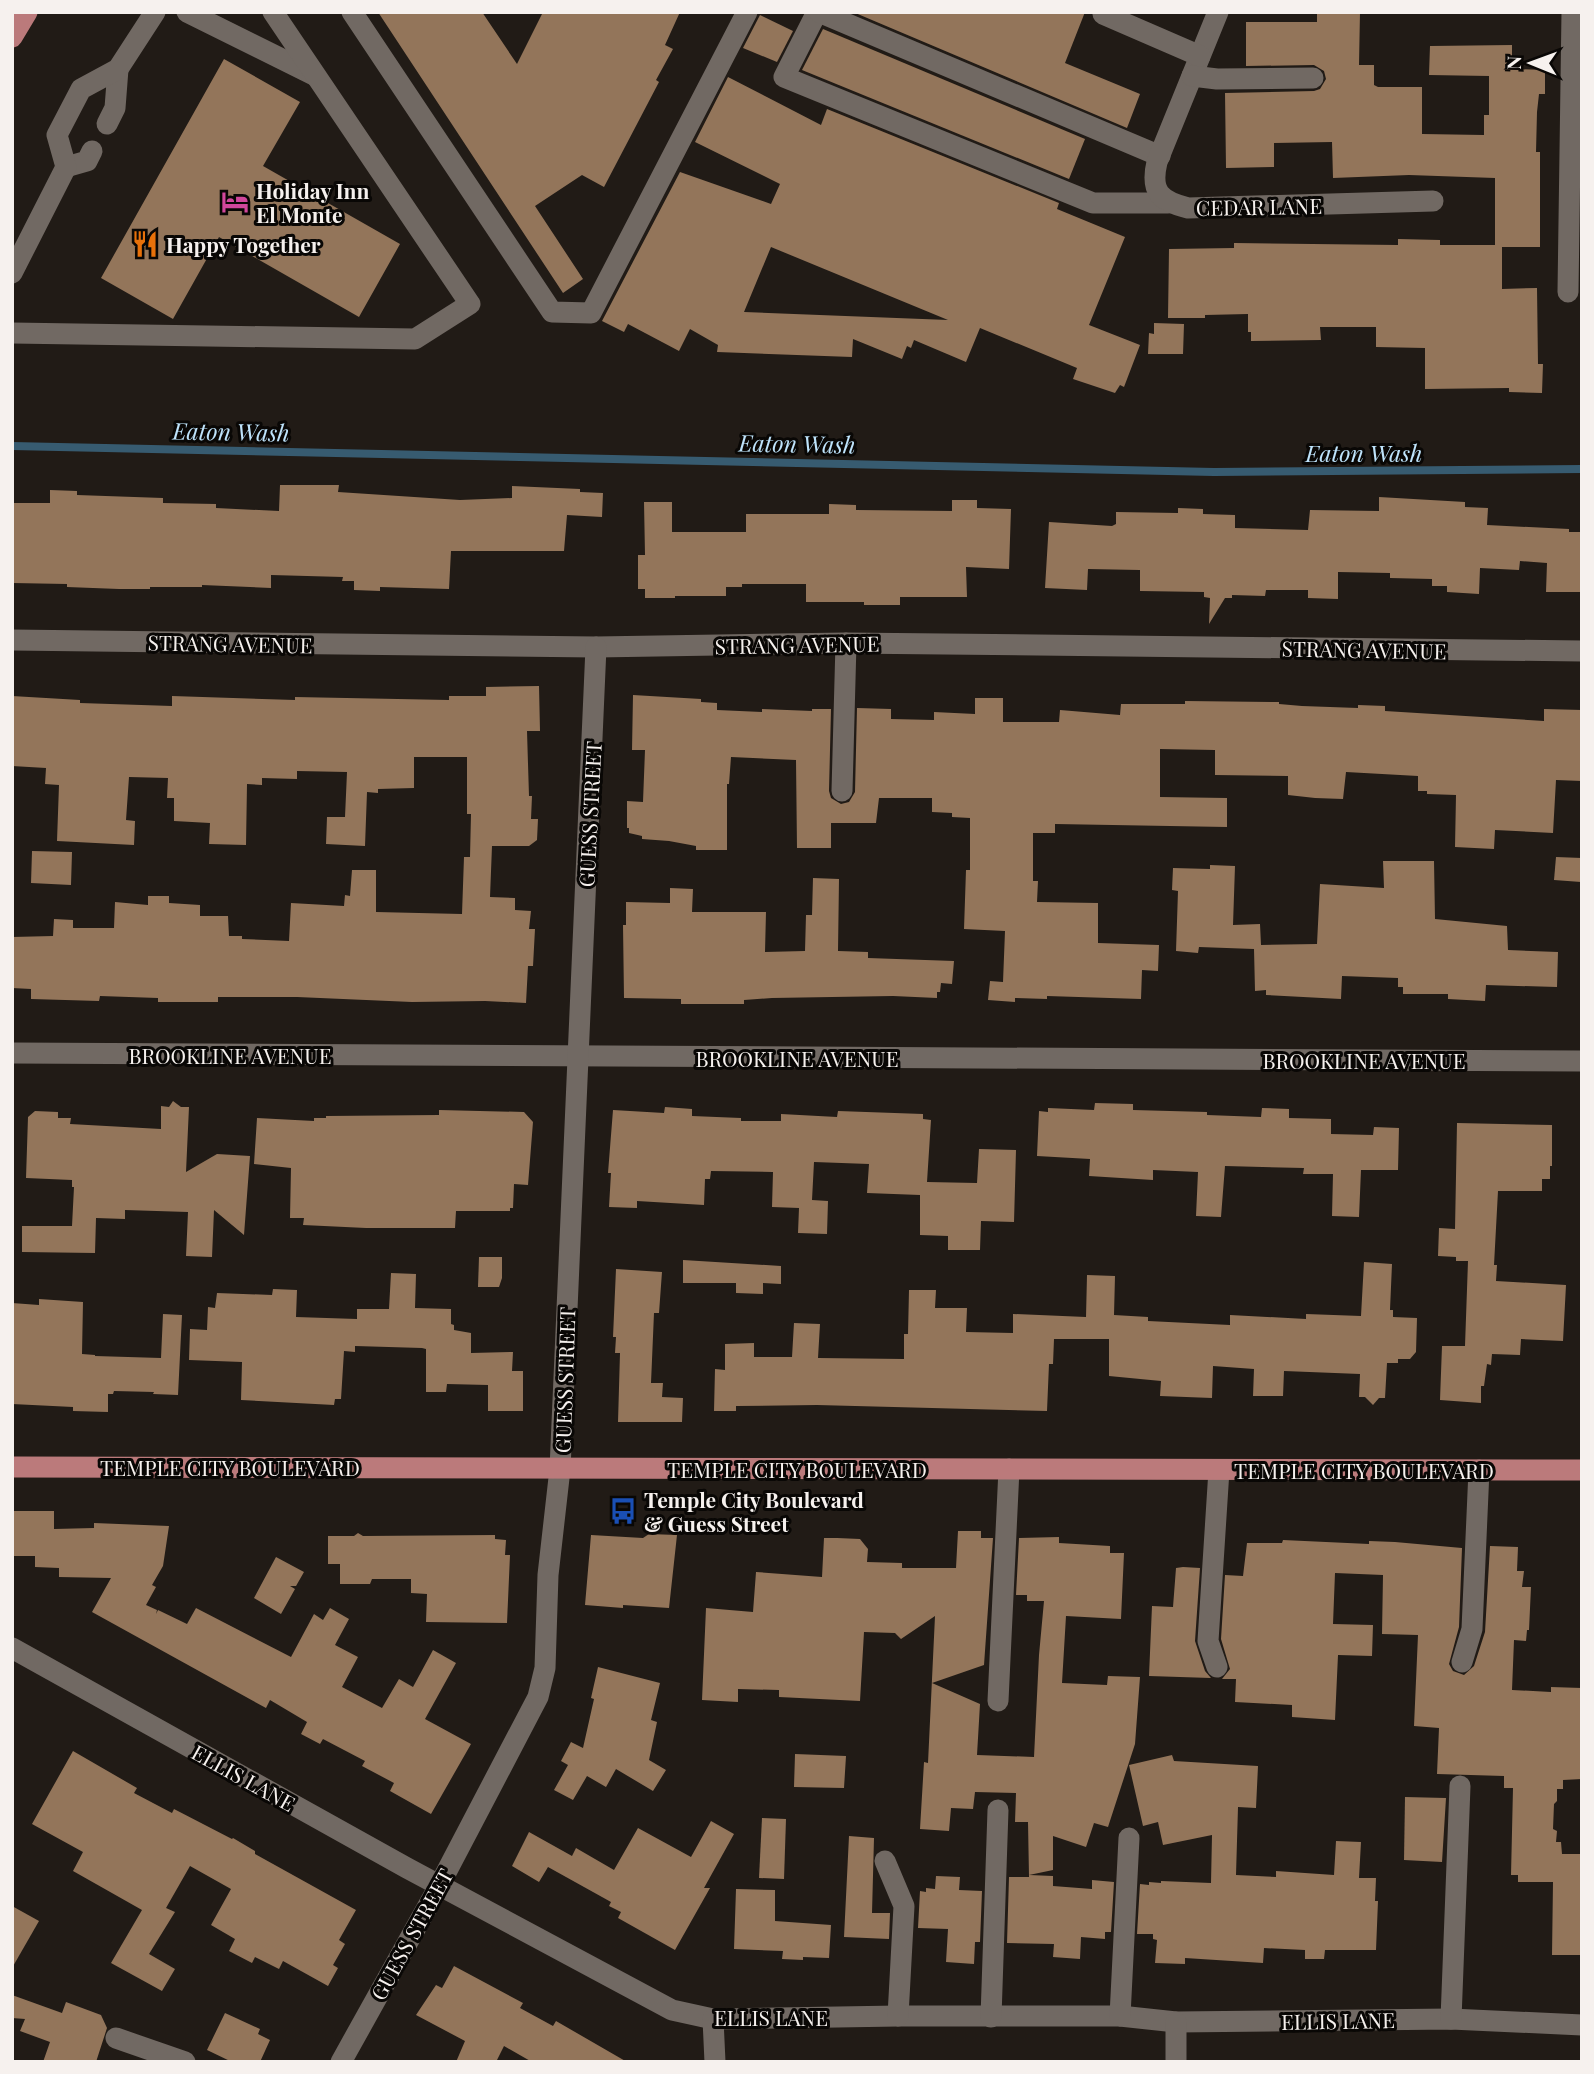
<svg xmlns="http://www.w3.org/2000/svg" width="1594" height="2074" font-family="'Playfair Display',serif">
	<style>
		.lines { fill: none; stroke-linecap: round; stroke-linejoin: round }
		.stream { stroke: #375b70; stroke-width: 8 }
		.building { fill: #93755a; fill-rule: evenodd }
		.minor { stroke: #716963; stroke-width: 21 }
		.major { stroke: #bb7a7b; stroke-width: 21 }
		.labels { text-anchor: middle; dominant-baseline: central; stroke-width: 6; stroke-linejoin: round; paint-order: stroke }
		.poi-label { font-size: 21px; font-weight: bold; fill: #f6f1ee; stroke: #090705; text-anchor: start }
		.street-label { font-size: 21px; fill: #f6f1ee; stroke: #090705 }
		.water-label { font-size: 23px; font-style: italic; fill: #bfe4fc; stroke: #090705 }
	</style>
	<rect width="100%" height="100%" fill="#211b16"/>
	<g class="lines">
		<polyline class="stream" points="12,446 1214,472 1582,469"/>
	</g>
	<g class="building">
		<polygon points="378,12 482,12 517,64 543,12 680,12 665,45 673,49 656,80 659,82 604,187 582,175 535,206 583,279 563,293"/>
		<polygon points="853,12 1085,12 1065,63 1140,94 1127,128"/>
		<polygon points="1317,12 1360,12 1359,65 1374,65 1374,85 1378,87 1422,87 1422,134 1484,135 1484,115 1489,115 1489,76 1429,75 1430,46 1512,45 1512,69 1545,70 1545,94 1539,94 1537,112 1536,152 1540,152 1540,247 1502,247 1502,289 1537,288 1538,364 1543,364 1542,393 1509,392 1509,388 1425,389 1425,348 1376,347 1376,327 1320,327 1321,340 1251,341 1251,332 1248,332 1248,314 1205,315 1205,318 1168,318 1169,249 1234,248 1234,243 1398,245 1398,239 1440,240 1440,245 1495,245 1495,178 1409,175 1333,178 1332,142 1274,143 1274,167 1226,168 1225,93 1314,91 1320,89 1326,79 1324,71 1314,65 1246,66 1246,22 1317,22"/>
		<polygon points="760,15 793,31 777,62 743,48"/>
		<polygon points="823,29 1085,139 1069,179 802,70"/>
		<polygon points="224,59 300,102 263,166 400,244 359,317 219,237 173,319 101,278"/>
		<path d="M 728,77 L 821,125 L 827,109 L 1059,203 L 1057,209 L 1125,237 L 1089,325 L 1140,345 L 1124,387 L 1120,385 L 1115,393 L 1073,379 L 1077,368 L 980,328 L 966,362 L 914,340 L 911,348 L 907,346 L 902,359 L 853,339 L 852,357 L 717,352 L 718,345 L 690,329 L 679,351 L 628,324 L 624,332 L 602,321 L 680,172 L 771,204 L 780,184 L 695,142 ZM 771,247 L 948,320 L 744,312 Z"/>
		<polygon points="1154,323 1184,324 1183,354 1148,354 1149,333 1154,334"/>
		<polygon points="280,485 339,485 338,492 460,500 512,498 512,486 580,489 580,492 603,493 602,517 567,515 564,551 451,551 449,589 380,587 380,591 354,590 354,581 342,581 343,577 271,575 271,588 202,585 202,587 150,587 150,589 119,589 67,587 67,584 12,583 12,503 50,503 50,490 77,491 77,495 163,498 163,503 216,504 216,508 279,511"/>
		<polygon points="1379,497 1465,502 1465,507 1488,508 1487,525 1569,529 1569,532 1582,532 1582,592 1546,592 1547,563 1520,561 1519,570 1480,568 1479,594 1447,592 1447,586 1432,586 1432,579 1390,578 1390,573 1338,572 1338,599 1308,598 1308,590 1266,590 1265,596 1232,595 1232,598 1225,598 1209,624 1210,598 1204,597 1204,592 1140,591 1140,570 1088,569 1087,590 1045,588 1049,522 1112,526 1116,524 1116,512 1178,513 1178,508 1203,509 1203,514 1235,515 1235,528 1308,530 1310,510 1379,511"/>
		<polygon points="952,500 977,500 977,508 1011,509 1009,569 966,567 967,597 900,597 900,605 864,605 864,602 806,602 806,584 742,584 742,587 726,587 726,596 675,596 675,598 645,598 645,589 638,589 638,555 645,555 644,502 672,502 672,532 746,532 746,514 829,514 829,504 856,505 856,510 952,511"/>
		<polygon points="539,686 540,731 527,731 529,796 532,796 531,819 538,819 537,840 529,846 492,846 490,897 515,898 515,910 531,911 529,929 535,929 533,966 528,966 526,1003 485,1001 412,1002 297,997 218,997 218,1002 158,1002 158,998 100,996 99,1001 31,999 31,989 12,988 12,937 53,936 54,919 73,920 73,928 114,928 115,902 148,905 148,896 169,896 169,903 200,905 200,916 228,916 229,936 242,936 242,939 289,941 291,903 344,906 345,895 350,896 352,870 376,870 376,912 462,914 464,857 470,857 471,814 467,814 467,757 414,757 414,788 378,789 378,793 367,792 365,846 326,844 327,817 345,817 347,772 297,771 297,779 262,778 262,785 247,784 246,845 209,844 210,823 174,821 174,798 167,798 168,778 129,777 126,820 135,821 134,845 57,841 59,785 45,784 46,768 12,766 12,696 80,700 80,703 172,706 172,696 295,700 295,697 449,700 449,696 486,696 486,687"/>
		<polygon points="633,695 701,699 701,702 717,703 717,710 762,712 762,709 812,711 812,709 831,709 829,791 831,798 841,804 849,802 855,792 857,708 891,709 891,719 934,720 934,712 975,714 975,698 1003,698 1003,722 1059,722 1060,710 1120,715 1121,704 1185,704 1185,701 1279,702 1279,704 1302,706 1358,708 1358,705 1385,706 1385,711 1544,721 1544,709 1582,710 1582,781 1556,780 1553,833 1495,830 1494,849 1455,847 1456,795 1427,794 1427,791 1418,791 1418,776 1346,772 1343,799 1315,798 1288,795 1288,776 1215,775 1215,750 1160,749 1160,797 1227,798 1227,827 1055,824 1055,833 1033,833 1033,881 1038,881 1037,902 1098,903 1098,943 1159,945 1158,971 1142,970 1141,999 1047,996 1047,999 1015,998 1015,1002 988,1000 990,981 1003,982 1005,931 964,929 966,870 970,870 970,818 952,817 952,813 932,812 932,798 879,798 876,823 831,823 831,848 797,848 796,760 731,757 729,784 727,784 727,850 696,850 696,846 669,841 642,839 642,836 629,833 629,828 627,828 627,801 643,802 645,750 632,750"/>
		<polygon points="32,851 72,852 71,885 31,883"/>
		<polygon points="1556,857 1582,858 1581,882 1554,880"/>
		<polygon points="1383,861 1434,861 1435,919 1507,926 1508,950 1558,952 1557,987 1486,985 1485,1001 1448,999 1448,994 1403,994 1403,987 1398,987 1398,978 1342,976 1341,999 1266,995 1266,990 1255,991 1254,949 1199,947 1198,953 1176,951 1178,891 1172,890 1173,868 1210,869 1210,865 1235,866 1233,925 1260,924 1261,945 1317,944 1320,884 1384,888"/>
		<polygon points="813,878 839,879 838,951 868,952 868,958 954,961 952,984 941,983 940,992 937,992 937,998 893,996 772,998 744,1000 744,1004 681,1004 681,999 624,998 623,925 626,925 626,902 670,903 670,888 693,889 692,912 766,912 765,952 805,951 806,915 812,915"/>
		<polygon points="173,1101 181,1107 189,1107 186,1172 217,1154 250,1156 244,1235 214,1210 212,1257 186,1256 188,1212 125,1210 125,1219 96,1218 95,1253 22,1252 22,1226 72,1226 74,1187 72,1187 72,1180 26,1178 28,1117 35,1111 58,1112 58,1118 71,1118 70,1124 161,1129 161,1106 169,1107"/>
		<polygon points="1095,1103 1133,1104 1133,1110 1207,1112 1207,1115 1261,1117 1262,1108 1289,1109 1289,1118 1331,1119 1331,1134 1373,1135 1374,1127 1399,1128 1398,1170 1361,1170 1359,1217 1332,1216 1333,1174 1303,1174 1304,1168 1225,1166 1221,1217 1196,1216 1198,1172 1153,1170 1153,1180 1089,1176 1090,1159 1037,1156 1039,1111 1048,1112 1048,1108 1094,1110"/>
		<polygon points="665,1107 692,1109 692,1116 741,1118 741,1121 781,1121 781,1114 837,1117 838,1111 923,1114 923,1119 931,1120 927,1182 977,1183 979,1149 1016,1150 1014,1222 981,1221 980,1250 948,1250 948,1236 920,1235 920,1195 867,1193 869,1164 814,1162 812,1200 828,1201 827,1234 798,1233 799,1208 772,1207 773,1172 711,1171 710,1179 705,1179 704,1205 637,1201 637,1208 609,1207 611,1173 608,1173 613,1110 664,1113"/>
		<polygon points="439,1110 524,1112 533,1122 528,1185 514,1184 513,1208 510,1208 510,1211 456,1211 455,1228 366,1228 303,1225 304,1218 290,1218 291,1168 254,1164 257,1118 314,1121 314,1118 326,1118 326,1116 439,1115"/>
		<polygon points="1457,1123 1552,1125 1552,1166 1550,1166 1550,1179 1542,1179 1542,1191 1498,1191 1494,1265 1497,1265 1496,1281 1566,1285 1563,1341 1521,1339 1520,1355 1492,1354 1491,1365 1487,1364 1484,1386 1481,1386 1481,1403 1440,1400 1442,1346 1465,1346 1468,1261 1456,1261 1456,1257 1438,1256 1439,1228 1455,1229"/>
		<polygon points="479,1257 502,1257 502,1278 499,1287 478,1287"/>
		<polygon points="683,1260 781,1266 781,1284 763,1283 763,1294 736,1293 736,1283 683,1283"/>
		<polygon points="1364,1262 1392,1264 1390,1310 1393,1310 1393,1317 1417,1318 1416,1352 1410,1359 1398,1359 1398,1363 1387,1363 1385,1398 1379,1398 1373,1405 1365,1397 1359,1397 1360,1374 1284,1371 1283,1396 1253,1396 1254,1369 1213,1366 1212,1398 1160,1396 1161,1381 1109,1376 1109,1339 1054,1339 1053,1364 1049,1364 1047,1411 817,1405 736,1406 736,1411 714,1411 715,1369 725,1370 725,1344 754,1343 754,1357 792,1357 794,1323 820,1324 818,1358 904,1359 904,1334 908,1334 909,1290 936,1290 935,1308 967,1308 966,1332 1013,1333 1013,1314 1086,1317 1087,1275 1115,1276 1114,1315 1148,1317 1148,1321 1230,1325 1230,1315 1306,1319 1306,1314 1361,1316"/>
		<polygon points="616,1269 662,1272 659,1313 654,1313 651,1383 663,1383 662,1397 683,1398 682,1422 618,1422 620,1353 615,1353 616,1337 613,1337"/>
		<polygon points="391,1273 416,1274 415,1308 451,1309 451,1324 454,1325 454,1330 471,1333 471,1353 513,1352 512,1371 523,1371 523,1411 488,1411 488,1385 447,1384 446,1392 426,1392 426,1349 422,1348 355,1346 355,1352 344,1351 341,1399 335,1399 334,1405 241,1400 242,1362 189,1360 190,1329 207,1330 208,1307 215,1308 217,1293 272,1295 273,1289 297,1290 296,1317 357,1319 357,1309 389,1309"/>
		<polygon points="39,1299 83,1302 82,1354 95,1355 95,1356 161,1358 163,1314 182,1315 178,1395 153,1394 154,1392 114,1391 113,1394 108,1394 108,1412 73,1411 73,1407 12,1404 12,1303 39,1305"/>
		<polygon points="12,1511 54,1511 54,1529 94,1528 94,1523 169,1526 163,1566 152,1585 156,1587 146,1605 157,1610 156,1614 158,1610 187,1624 196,1608 291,1657 314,1614 323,1620 330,1608 349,1619 335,1645 358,1657 342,1687 382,1708 399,1679 413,1687 433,1650 456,1663 425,1719 471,1744 431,1814 390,1791 394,1783 362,1766 365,1761 323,1739 320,1744 301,1734 307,1722 270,1700 266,1708 92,1612 111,1578 59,1577 59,1568 35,1567 35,1556 12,1556"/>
		<polygon points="958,1531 981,1531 981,1538 993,1538 984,1665 932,1683 980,1704 977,1755 1034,1757 1039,1655 1044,1601 1027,1601 1027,1595 1016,1595 1019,1538 1059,1537 1059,1543 1110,1546 1110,1553 1124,1553 1121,1619 1066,1616 1062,1683 1107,1685 1108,1676 1140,1677 1135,1744 1108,1827 1094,1823 1086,1847 1053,1836 1053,1870 1029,1875 1053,1876 1053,1886 1092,1889 1092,1880 1114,1882 1111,1932 1105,1932 1105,1939 1081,1937 1080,1959 1053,1957 1054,1944 1007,1943 1009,1877 1029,1877 1028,1822 1015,1822 1016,1793 975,1792 973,1809 951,1808 949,1831 920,1829 924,1762 928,1763 935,1616 901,1639 895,1633 864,1632 860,1701 779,1697 779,1690 738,1689 738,1702 702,1700 706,1608 753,1612 756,1572 822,1577 824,1538 837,1538 860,1539 868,1549 867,1562 902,1563 902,1568 956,1568"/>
		<polygon points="358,1533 363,1536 495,1535 495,1539 506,1540 505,1555 510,1555 507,1623 426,1622 427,1594 411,1593 411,1579 372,1579 370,1584 340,1584 340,1564 328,1564 328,1536 354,1536"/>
		<polygon points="649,1534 677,1535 669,1608 623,1605 623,1608 585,1605 591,1535 643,1538"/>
		<polygon points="1283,1540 1369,1544 1369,1541 1395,1542 1462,1548 1459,1627 1449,1664 1453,1671 1464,1675 1474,1666 1485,1632 1490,1546 1518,1547 1517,1571 1524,1571 1522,1587 1531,1587 1529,1630 1527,1630 1526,1641 1514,1640 1512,1690 1551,1692 1551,1687 1582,1688 1582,1779 1563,1780 1563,1789 1557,1789 1557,1801 1554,1804 1553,1829 1557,1831 1556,1842 1561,1842 1562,1854 1582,1854 1582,1955 1552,1955 1553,1882 1518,1882 1518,1875 1511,1875 1513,1788 1504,1788 1504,1776 1437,1774 1439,1728 1414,1726 1418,1635 1382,1634 1383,1575 1335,1573 1333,1624 1373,1625 1372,1656 1338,1655 1335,1720 1292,1717 1292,1705 1235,1702 1236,1679 1222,1679 1230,1669 1221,1639 1225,1575 1243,1576 1247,1543 1282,1543"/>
		<polygon points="276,1557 304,1572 296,1586 290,1586 295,1589 281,1614 254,1598"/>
		<polygon points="1183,1567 1200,1568 1195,1641 1205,1671 1211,1678 1149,1676 1152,1606 1173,1607 1176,1568"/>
		<polygon points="598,1667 660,1683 651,1720 657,1722 649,1760 666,1770 653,1791 616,1769 606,1787 587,1776 573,1800 554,1790 568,1765 561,1761 571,1742 583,1748 594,1699 591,1698"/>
		<polygon points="73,1751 137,1788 134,1793 172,1813 174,1809 232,1839 233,1838 255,1851 255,1854 356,1910 339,1940 345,1944 333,1965 338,1968 328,1986 283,1961 279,1969 255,1957 252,1963 229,1951 235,1939 211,1925 231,1889 190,1866 166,1908 175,1912 149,1954 175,1969 162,1991 111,1963 142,1910 73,1871 83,1852 32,1824"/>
		<polygon points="795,1754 846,1756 844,1788 794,1787"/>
		<polygon points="1172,1755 1174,1761 1258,1766 1256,1808 1238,1807 1236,1875 1276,1877 1276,1871 1334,1875 1336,1841 1361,1842 1359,1878 1376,1878 1375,1901 1378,1901 1376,1950 1325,1950 1324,1959 1305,1959 1305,1950 1264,1948 1263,1963 1185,1958 1185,1964 1155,1963 1157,1940 1153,1939 1153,1934 1137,1934 1140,1884 1149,1885 1149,1882 1161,1883 1161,1881 1211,1883 1212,1835 1163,1845 1158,1822 1143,1826 1129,1765"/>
		<polygon points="1405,1797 1446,1798 1442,1862 1404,1860"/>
		<polygon points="762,1818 786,1819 784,1879 759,1878"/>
		<polygon points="711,1821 734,1834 704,1888 710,1888 675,1950 618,1918 621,1912 609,1906 611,1902 548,1867 539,1882 512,1866 529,1832 572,1856 576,1848 614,1870 638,1828 691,1857"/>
		<polygon points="849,1836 874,1838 872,1913 890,1913 889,1939 844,1937"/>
		<polygon points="936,1876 960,1877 959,1890 982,1891 980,1942 975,1942 974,1964 946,1962 948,1929 918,1928 920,1891 926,1892 926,1888 935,1889"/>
		<polygon points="736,1889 775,1890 775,1921 831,1925 829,1958 803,1957 803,1960 782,1959 783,1951 734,1949"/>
		<polygon points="12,1906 39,1921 12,1968"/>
		<polygon points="454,1966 523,2003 520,2008 553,2026 556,2021 627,2062 532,2062 504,2046 496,2062 456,2062 465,2041 416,2015 436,1985 442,1988"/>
		<polygon points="12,1995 62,2013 66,2002 101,2015 107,2028 96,2062 43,2062 50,2042 20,2031 25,2019 12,2018"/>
		<polygon points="225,2013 260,2029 258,2034 270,2040 260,2062 232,2062 207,2050"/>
	</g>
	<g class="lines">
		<g class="minor">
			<polyline points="187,12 314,75"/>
			<polyline points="352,12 552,312 591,313 747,12"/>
			<polyline points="817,12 784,77 1093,203 1168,203"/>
			<polyline points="819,12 1160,156"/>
			<path d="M 1218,12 L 1157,162 C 1150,192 1160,201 1188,208 L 1433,201"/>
			<polyline points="1103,14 1200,56"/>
			<polyline points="1192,76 1217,79 1313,78"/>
			<polyline points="107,124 115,108 118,69"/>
			<polyline points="66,167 87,161 92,151"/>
			<polyline points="12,273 66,167 57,135 81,89 118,69 155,12"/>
			<polyline points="1568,292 1572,12"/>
			<polyline points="12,333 415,339 470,304 273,12"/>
			<polyline points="12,640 596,647 846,643 1582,651"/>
			<polyline points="842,791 846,643"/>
			<polyline points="12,1053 1582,1061"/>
			<polyline points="12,1648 407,1868 672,2010 713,2019 898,2016 1120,2016 1176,2022 1451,2019 1582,2025"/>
			<polyline points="1462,1662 1472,1629 1479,1470"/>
			<polyline points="1217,1667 1208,1641 1219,1470"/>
			<polyline points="998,1701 1009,1469"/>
			<polyline points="885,1861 904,1906 898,2016"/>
			<polyline points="1120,2016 1129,1838"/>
			<polyline points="991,2017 998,1810"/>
			<polyline points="713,2019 715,2062"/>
			<polyline points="1451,2019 1460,1786"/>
			<polyline points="1176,2022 1176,2062"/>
			<polyline points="116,2038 185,2062"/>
			<polyline points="341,2062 439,1886 538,1697 545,1668 548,1575 560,1469 596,647"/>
		</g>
		<g class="major">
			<polyline points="12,37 27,12"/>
			<polyline points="12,1467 1582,1470"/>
		</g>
	</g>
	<defs>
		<symbol id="hotel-bare" viewBox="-9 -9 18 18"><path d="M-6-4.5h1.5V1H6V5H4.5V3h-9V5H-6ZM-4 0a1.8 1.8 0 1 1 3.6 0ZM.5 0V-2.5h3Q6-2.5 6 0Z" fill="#d1479c" stroke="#090705" stroke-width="2.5" paint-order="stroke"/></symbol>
		<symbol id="restaurant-bare" viewBox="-9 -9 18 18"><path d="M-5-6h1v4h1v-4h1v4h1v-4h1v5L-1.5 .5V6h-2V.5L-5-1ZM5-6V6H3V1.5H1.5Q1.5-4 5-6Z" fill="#e8710a" stroke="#090705" stroke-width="2.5" paint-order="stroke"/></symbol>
		<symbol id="bus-bare" viewBox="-9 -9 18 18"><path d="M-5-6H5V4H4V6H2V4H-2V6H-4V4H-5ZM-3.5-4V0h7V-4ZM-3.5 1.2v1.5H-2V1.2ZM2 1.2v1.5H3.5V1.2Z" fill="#1a4fb4" stroke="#090705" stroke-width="2.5" paint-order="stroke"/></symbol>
	</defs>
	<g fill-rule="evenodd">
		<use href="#hotel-bare" x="216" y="183" width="38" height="38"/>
		<use href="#restaurant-bare" x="126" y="225" width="38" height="38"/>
		<use href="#bus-bare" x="604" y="1492" width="38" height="38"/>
	</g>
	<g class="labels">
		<g class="poi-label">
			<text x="256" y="190">Holiday Inn<tspan x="256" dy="24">El Monte</tspan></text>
			<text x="166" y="244">Happy Together</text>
			<text x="644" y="1499">Temple City Boulevard<tspan x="644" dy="24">&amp; Guess Street</tspan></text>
		</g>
		<g class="street-label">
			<text transform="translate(1259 206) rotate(-1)">CEDAR LANE</text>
			<text transform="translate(230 643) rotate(1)">STRANG AVENUE</text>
			<text transform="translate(797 644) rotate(-1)">STRANG AVENUE</text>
			<text transform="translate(1364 649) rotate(1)">STRANG AVENUE</text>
			<text transform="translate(589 814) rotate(-87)">GUESS STREET</text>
			<text x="230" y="1055">BROOKLINE AVENUE</text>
			<text x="797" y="1058">BROOKLINE AVENUE</text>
			<text x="1364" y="1060">BROOKLINE AVENUE</text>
			<text transform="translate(564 1380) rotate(-88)">GUESS STREET</text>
			<text x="230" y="1467">TEMPLE CITY BOULEVARD</text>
			<text x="797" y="1469">TEMPLE CITY BOULEVARD</text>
			<text x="1364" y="1470">TEMPLE CITY BOULEVARD</text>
			<text transform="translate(244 1777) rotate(29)">ELLIS LANE</text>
			<text transform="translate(411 1934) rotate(-61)">GUESS STREET</text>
			<text x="771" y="2017">ELLIS LANE</text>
			<text transform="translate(1338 2020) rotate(-1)">ELLIS LANE</text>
		</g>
		<g class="water-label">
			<text transform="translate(231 431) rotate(1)">Eaton Wash</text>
			<text transform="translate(797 443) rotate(1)">Eaton Wash</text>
			<text x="1364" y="452">Eaton Wash</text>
		</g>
	</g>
	<rect width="1594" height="2074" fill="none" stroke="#f6f1ee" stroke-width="28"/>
	<g transform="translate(1531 63) rotate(271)" stroke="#090705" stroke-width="5" paint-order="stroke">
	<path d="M0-5L12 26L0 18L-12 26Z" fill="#f6f1ee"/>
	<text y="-10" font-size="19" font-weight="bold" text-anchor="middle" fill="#f6f1ee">N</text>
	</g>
</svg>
